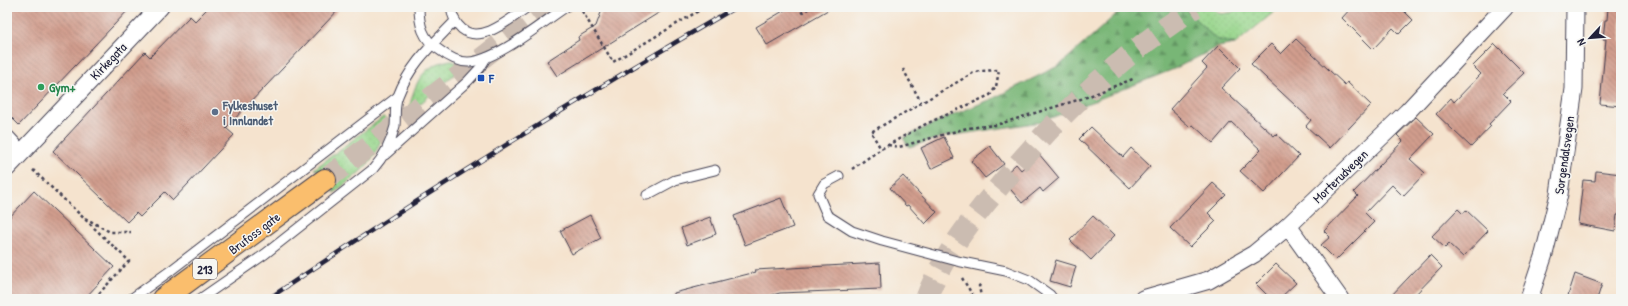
<svg xmlns="http://www.w3.org/2000/svg" width="1628" height="306" font-family="'Patrick Hand',sans-serif">
	<style>
		.grass { fill: url(#grass-dots); stroke: #5c7c62 }
		.forest { fill: url(#forest-firs); stroke: #4d6c58 }
		.building { fill: url(#building-back-hatch) }
		.lines { fill: none; stroke-linecap: round; stroke-linejoin: round }
		.primary-tunnel { stroke: #cbbcb1; stroke-width: 22; stroke-dasharray: 22 11; stroke-linecap: butt }
		.trunk-tunnel { stroke: #cbbcb1; stroke-width: 22; stroke-dasharray: 22 11; stroke-linecap: butt }
		.service-casing { stroke: #423f51; stroke-width: 11 }
		.minor-casing { stroke: #423f51; stroke-width: 19 }
		.primary-casing { stroke: #423f51; stroke-width: 24 }
		.path { stroke: #423f51; stroke-width: 2.5; stroke-dasharray: 3 3; stroke-linecap: butt }
		.service { stroke: #fff; stroke-width: 9 }
		.minor { stroke: #fff; stroke-width: 17 }
		.primary { stroke: #fabe6d; stroke-width: 22 }
		.rail-casing { stroke: #22223b; stroke-width: 4.5 }
		.rail { stroke: #f6f6f2; stroke-width: 3; stroke-dasharray: 9; stroke-linecap: butt }
		.transit-dot { fill: #1a4fb4; stroke: #f6f6f2; stroke-width: 1.5 }
		.leisure-dot { fill: #2e9e5b; stroke: #f6f6f2; stroke-width: 1.5 }
		.service-dot { fill: #5c6f8a; stroke: #f6f6f2; stroke-width: 1.5 }
		.labels { text-anchor: middle; dominant-baseline: central; stroke-width: 3; stroke-linejoin: round; paint-order: stroke }
		.shield { fill: #f6f6f2; stroke: #626272; stroke-width: 1 }
		.shield-label { font-size: 12px; font-weight: bold; fill: #22223b }
		.street-label { font-size: 13px; fill: #22223b; stroke: #f6f6f2 }
		.transit-label { font-size: 13px; font-weight: bold; fill: #164399; stroke: #f6f6f2; text-anchor: start }
		.leisure-label { font-size: 13px; font-weight: bold; fill: #27864d; stroke: #f6f6f2; text-anchor: start }
		.service-label { font-size: 13px; font-weight: bold; fill: #4e5e75; stroke: #f6f6f2; text-anchor: start }
	</style>
	<defs>
		<pattern id="grass-dots" width="8" height="8" patternUnits="userSpaceOnUse"><rect width="8" height="8" fill="#96d58a"/><path d="M2 2h.1M6 6h.1" fill="none" stroke="#81b778" stroke-width="1.8" stroke-linecap="round"/></pattern>
		<pattern id="forest-firs" width="22" height="20" patternUnits="userSpaceOnUse"><rect width="22" height="20" fill="#78b676"/><path d="M5 1l3.5 6h-7zM16 11l3.5 6h-7z" fill="#629462"/></pattern>
		<pattern id="building-back-hatch" width="6" height="6" patternUnits="userSpaceOnUse"><rect width="6" height="6" fill="#d19d8d"/><path d="M-1 5l2 2M0 0l6 6M5-1l2 2" fill="none" stroke="#a98074"/></pattern>
	</defs>
	<rect width="100%" height="100%" fill="#f6f6f2"/>
	<filter id="ink" filterUnits="userSpaceOnUse"><feTurbulence type="fractalNoise" baseFrequency=".025" numOctaves="2"/><feDisplacementMap in="SourceGraphic" scale="8" xChannelSelector="R" yChannelSelector="G"/><feConvolveMatrix kernelMatrix="1 2 1 2 8 2 1 2 1" color-interpolation-filters="sRGB"/></filter>
	<filter id="wash" filterUnits="userSpaceOnUse"><feTurbulence type="fractalNoise" baseFrequency=".012" numOctaves="4" result="noise"/><feDisplacementMap in="SourceGraphic" scale="16" xChannelSelector="R" yChannelSelector="G"/><feGaussianBlur stdDeviation="0.9" result="paint"/><feColorMatrix in="noise" values="0 0 0 0 0 0 0 0 0 0 0 0 0 0 0 0 0 1.4 0 .05"/><feComposite in="paint" operator="in"/></filter>
	<g filter="url(#wash)">
		<rect width="100%" height="100%" fill="#f5e3ce"/>
		<g class="grass">
			<polygon points="1186,7 1211,7 1221,14 1233,12 1238,7 1280,7 1235,44 1216,39 1190,14"/>
			<path d="M 450,60 L 464,66 L 414,109 L 411,109 C 409,104 412,99 413,94 C 419,74 430,64 450,60 Z"/>
			<path d="M 383,117 L 386,118 C 387,124 384,130 382,136 C 374,165 356,175 334,193 C 334,181 325,171 314,169 Z"/>
		</g>
		<polygon class="forest" points="1124,7 1186,7 1190,14 1216,39 1235,44 1218,47 1174,69 1041,122 942,137 909,147 903,138 950,116 992,99 1060,65"/>
		<g id="blocks">
			<g class="building">
				<polygon points="7,7 131,7 19,125 7,113"/>
				<polygon points="209,7 341,7 226,128 234,135 173,200 165,192 140,217 136,213 127,222 53,151 145,52 150,57 190,16 195,21"/>
				<polygon points="603,7 668,7 557,76 547,61 579,40 578,37 596,26"/>
				<polygon points="790,7 833,7 767,45 756,27"/>
				<polygon points="1352,7 1400,7 1413,20 1399,34 1393,28 1373,49 1342,18"/>
				<polygon points="1608,8 1621,9 1621,106 1600,104 1606,39 1603,39 1605,20 1607,20"/>
				<polygon points="1296,39 1345,85 1347,82 1371,105 1330,148 1306,126 1311,120 1251,64 1271,44 1281,54"/>
				<polygon points="1495,44 1524,73 1503,93 1511,101 1489,124 1491,126 1471,147 1436,114 1451,98 1454,102 1481,74 1473,66"/>
				<polygon points="1218,46 1240,68 1221,88 1274,136 1276,134 1299,156 1264,193 1240,171 1261,150 1231,122 1213,143 1193,125 1190,127 1170,109 1207,68 1202,63"/>
				<polygon points="1416,117 1434,134 1410,159 1425,173 1403,196 1392,185 1365,213 1374,222 1336,260 1321,245 1330,237 1324,231 1358,196 1354,192 1403,141 1397,135"/>
				<polygon points="1091,127 1123,157 1131,148 1150,166 1130,188 1079,139"/>
				<polygon points="944,137 954,158 931,169 921,148"/>
				<polygon points="990,146 1004,164 985,178 971,161"/>
				<polygon points="1039,154 1059,178 1043,192 1040,188 1022,203 1001,178 1016,164 1021,170"/>
				<polygon points="1596,171 1621,174 1621,209 1620,209 1619,215 1617,215 1615,231 1578,224 1583,180 1595,181"/>
				<polygon points="903,176 937,212 925,224 908,205 906,206 890,188"/>
				<polygon points="1213,183 1226,195 1208,213 1216,221 1190,247 1170,228"/>
				<polygon points="34,191 114,267 84,299 7,299 7,220"/>
				<polygon points="781,198 793,227 745,245 734,216"/>
				<polygon points="1458,209 1463,214 1466,210 1488,231 1463,257 1449,244 1445,248 1432,236"/>
				<polygon points="590,215 601,238 572,254 560,231"/>
				<polygon points="1093,216 1114,236 1091,260 1070,240"/>
				<polygon points="710,217 716,234 687,245 681,228"/>
				<polygon points="1430,255 1442,267 1411,299 1388,299"/>
				<polygon points="1056,260 1076,266 1070,287 1050,281"/>
				<polygon points="880,263 881,289 780,293 757,299 674,299 674,293 756,272 755,270"/>
				<polygon points="1276,264 1296,283 1279,299 1271,299 1256,284"/>
				<polygon points="1575,274 1602,284 1597,299 1567,299"/>
			</g>
		</g>
	</g>
	<g filter="url(#ink)">
		<use href="#blocks" fill-opacity="0" stroke="#423f51" stroke-width="1"/>
		<g class="lines">
			<polyline class="primary-tunnel" points="325,180 548,7"/>
			<path class="trunk-tunnel" d="M 926,299 C 940,261 967,225 993,194 C 1030,149 1070,105 1115,67 C 1140,45 1168,26 1195,7"/>
			<defs>
				<g id="service">
					<path d="M 419,7 C 419,25 423,39 438,49 C 447,56 457,62 468,62 C 495,62 543,22 566,7"/>
					<path d="M 451,7 C 452,16 455,23 462,29 C 482,45 511,18 528,7"/>
					<polyline points="385,155 468,81 480,68 486,58"/>
					<polyline points="839,176 824,184 818,194 827,215 852,231 882,241 957,261 1006,271 1029,280 1050,295 1053,299"/>
					<polyline points="647,195 675,180 715,170"/>
					<polyline points="131,299 170,271 397,97"/>
					<path d="M 200,299 L 265,254 L 373,169 C 384,157 391,142 395,126 C 396,116 394,105 398,96 C 410,64 432,45 455,21"/>
				</g>
				<g id="minor">
					<polyline points="7,139 20,153"/>
					<polyline points="7,168 160,7"/>
					<polyline points="1288,226 1340,299"/>
					<polyline points="1143,299 1209,280 1254,254 1288,226 1407,112 1505,7"/>
					<polyline points="1529,299 1544,254 1559,194 1574,89 1575,7"/>
				</g>
				<polyline id="primary" points="163,299 325,180"/>
			</defs>
			<use href="#service" class="service-casing"/>
			<use href="#minor" class="minor-casing"/>
			<use href="#primary" class="primary-casing"/>
			<g class="path">
				<polyline points="582,11 613,62 705,7"/>
				<polyline points="801,13 811,7"/>
				<polyline points="903,69 921,102"/>
				<polyline points="888,145 899,147 967,128 996,125 1084,98 1133,79"/>
				<polyline points="852,169 881,149 924,125 990,95 996,87 999,70 980,71 973,73 871,132 881,149"/>
				<polyline points="33,170 129,261 94,299"/>
				<polyline points="85,218 110,232 131,232"/>
				<polyline points="962,278 972,294 972,299"/>
				<polyline points="980,299 981,297 979,286 982,283"/>
			</g>
			<use href="#service" class="service"/>
			<use href="#minor" class="minor"/>
			<use href="#primary" class="primary"/>
			<defs>
				<path id="rail" d="M 268,299 C 421,196 577,99 736,7"/>
			</defs>
			<use href="#rail" class="rail-casing"/>
			<use href="#rail" class="rail"/>
		</g>
	</g>
	<rect class="transit-dot" x="477" y="74" width="8" height="8" rx="2"/>
	<circle class="leisure-dot" cx="41" cy="87" r="4"/>
	<circle class="service-dot" cx="215" cy="112" r="4"/>
	<g class="labels">
		<rect class="shield" x="193" y="259" width="24" height="20" rx="3"/>
		<g class="shield-label">
			<text x="205" y="269">213</text>
		</g>
		<g class="street-label">
			<text transform="translate(108 61) rotate(-46)">Kirkegata</text>
			<text transform="translate(1564 155) rotate(-82)">Sorgendalsvegen</text>
			<text transform="translate(1340 176) rotate(-44)">Morterudvegen</text>
			<text transform="translate(254 233) rotate(-37)">Brufoss gate</text>
		</g>
		<g class="transit-label">
			<text x="489" y="78">F</text>
		</g>
		<g class="leisure-label">
			<text x="49" y="87">Gym+</text>
		</g>
		<g class="service-label">
			<text x="223" y="105">Fylkeshuset<tspan x="223" dy="15">i Innlandet</tspan></text>
		</g>
	</g>
	<rect width="1628" height="306" fill="none" stroke="#f6f6f2" stroke-width="24"/>
	<g transform="translate(1590 38) rotate(244)" stroke="#f6f6f2" stroke-width="3" paint-order="stroke">
	<path d="M0-3L7 15L0 10L-7 15Z" fill="#22223b"/>
	<text y="-6" font-size="11" font-weight="bold" text-anchor="middle" fill="#22223b">N</text>
	</g>
</svg>
